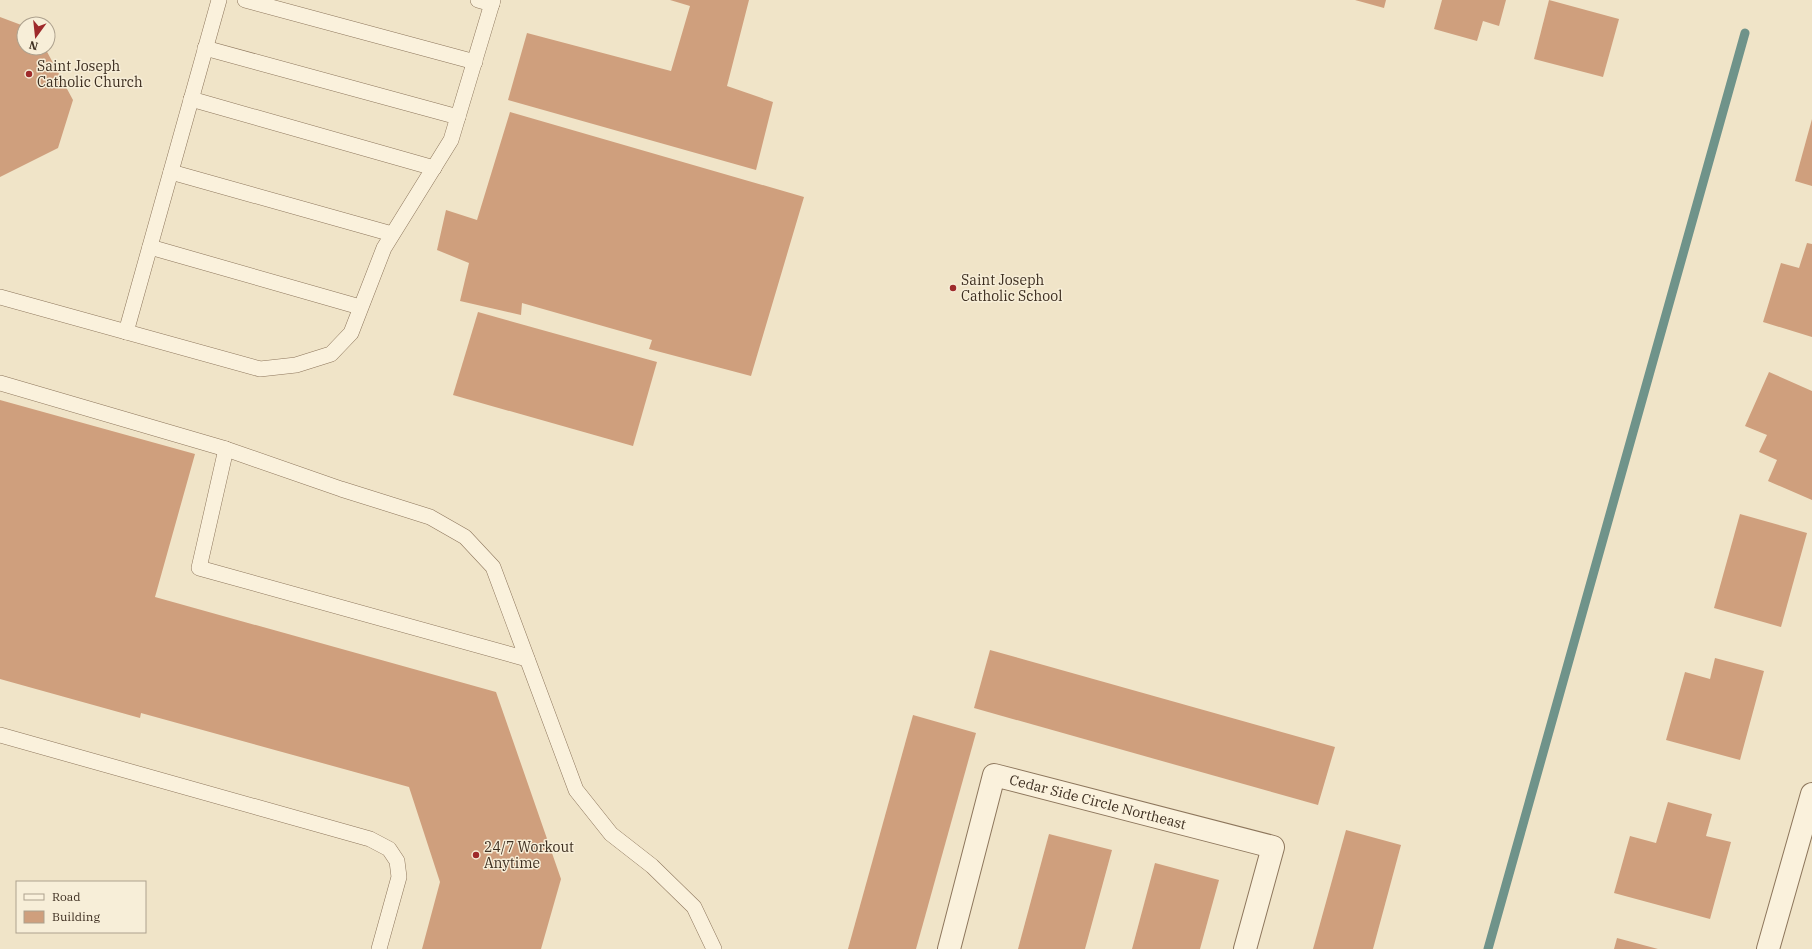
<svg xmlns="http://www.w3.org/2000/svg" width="1812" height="949" font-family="'IBM Plex Serif',serif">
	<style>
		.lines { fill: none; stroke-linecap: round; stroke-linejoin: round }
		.stream { stroke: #6f938a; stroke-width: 9 }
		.building { fill: #cf9f7d }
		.lane-casing { stroke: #8d765c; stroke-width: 16 }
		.street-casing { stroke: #8d765c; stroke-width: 24 }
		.lane { stroke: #faf1dc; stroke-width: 15 }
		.street { stroke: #faf1dc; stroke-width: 22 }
		.poi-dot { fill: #9e2a2b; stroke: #f7eed8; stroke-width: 1.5 }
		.labels { text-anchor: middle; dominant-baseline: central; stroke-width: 3; stroke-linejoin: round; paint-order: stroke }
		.poi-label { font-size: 14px; fill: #3d2e20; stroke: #f7eed8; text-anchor: start }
		.street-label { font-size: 14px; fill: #3d2e20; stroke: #f7eed8 }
	</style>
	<rect width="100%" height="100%" fill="#f0e4c8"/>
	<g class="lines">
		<polyline class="stream" points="1488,949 1745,33"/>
	</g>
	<g class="building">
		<polygon points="670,0 749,0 727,86 773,102 756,170 508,100 527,33 671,71 690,6"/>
		<polygon points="1355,0 1386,0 1384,8"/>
		<polygon points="1442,0 1506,0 1499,26 1483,21 1477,41 1434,29"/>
		<polygon points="1549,0 1619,19 1603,77 1534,59"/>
		<polygon points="0,17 24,26 24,48 45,48 73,100 58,148 0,177"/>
		<polygon points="510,112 804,197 751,376 649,349 652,340 522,303 521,315 460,301 469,263 437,250 446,210 477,220"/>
		<polygon points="1812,119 1812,186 1795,181"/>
		<polygon points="1807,243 1812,244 1812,337 1763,322 1781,263 1799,268"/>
		<polygon points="478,312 657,362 633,446 453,395"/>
		<polygon points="1769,372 1812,391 1812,500 1768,481 1777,460 1759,452 1767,435 1745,426"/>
		<polygon points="0,400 195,454 155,597 496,692 561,879 541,949 422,949 440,882 409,787 141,713 140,718 0,679"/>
		<polygon points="1740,514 1807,533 1781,627 1714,608"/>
		<polygon points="990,650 1335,747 1318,805 974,708"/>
		<polygon points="1715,658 1764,671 1740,760 1666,740 1685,672 1710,679"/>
		<polygon points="913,715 976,733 916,949 848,949"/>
		<polygon points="1668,802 1712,814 1706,836 1731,842 1710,919 1614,893 1630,836 1656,843"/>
		<polygon points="1346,830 1401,845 1373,949 1313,949"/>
		<polygon points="1049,834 1112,850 1085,949 1018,949"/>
		<polygon points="1155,863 1219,880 1200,949 1132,949"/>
		<polygon points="1617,938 1658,949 1614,949"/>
	</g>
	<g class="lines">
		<defs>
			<g id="lane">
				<polyline points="245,0 475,62"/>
				<polyline points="478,0 492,4"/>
				<polyline points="205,48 458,117"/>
				<polyline points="191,99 434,168"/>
				<polyline points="171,172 392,234"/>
				<polyline points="150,247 360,307"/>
				<polyline points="0,297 260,369 296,365 331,354 351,333 384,248 451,140 493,0"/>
				<polyline points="126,332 219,0"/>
				<polyline points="0,383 226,449 341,489 430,517 465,537 493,567 576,790 611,834 652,866 694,907 714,949"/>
				<polyline points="226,449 199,568 527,659"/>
				<polyline points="0,735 370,839 389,849 397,861 399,877 379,949"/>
			</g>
			<g id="street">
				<path id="s1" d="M 949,949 L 994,775 L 1273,847 L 1245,949"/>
				<polyline points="1768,949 1812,794"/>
			</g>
		</defs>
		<use href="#lane" class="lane-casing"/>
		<use href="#street" class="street-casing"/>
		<use href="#lane" class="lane"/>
		<use href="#street" class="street"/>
	</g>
	<g class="poi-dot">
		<circle cx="29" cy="74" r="4"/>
		<circle cx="953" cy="288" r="4"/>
		<circle cx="476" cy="855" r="4"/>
	</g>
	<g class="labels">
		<g class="poi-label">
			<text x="37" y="66">Saint Joseph<tspan x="37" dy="16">Catholic Church</tspan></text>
			<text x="961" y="280">Saint Joseph<tspan x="961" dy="16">Catholic School</tspan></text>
			<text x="484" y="847">24/7 Workout<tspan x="484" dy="16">Anytime</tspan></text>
		</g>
		<g class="street-label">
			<text stroke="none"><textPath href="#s1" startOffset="287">Cedar Side Circle Northeast</textPath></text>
		</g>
	</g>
	<rect x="16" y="881" width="130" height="52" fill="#f7eed8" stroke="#ada18e"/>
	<rect x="24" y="894" width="20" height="6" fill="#faf1dc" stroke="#ada18e"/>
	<text x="52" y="901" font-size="12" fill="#3d2e20">Road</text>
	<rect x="24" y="911" width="20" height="12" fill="#cf9f7d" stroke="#ada18e"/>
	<text x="52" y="921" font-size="12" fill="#3d2e20">Building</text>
	<g transform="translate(36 36) rotate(195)"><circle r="19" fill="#f7eed8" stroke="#ada18e"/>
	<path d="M0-3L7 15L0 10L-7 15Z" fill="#9e2a2b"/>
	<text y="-6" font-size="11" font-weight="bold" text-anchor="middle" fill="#3d2e20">N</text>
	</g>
</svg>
